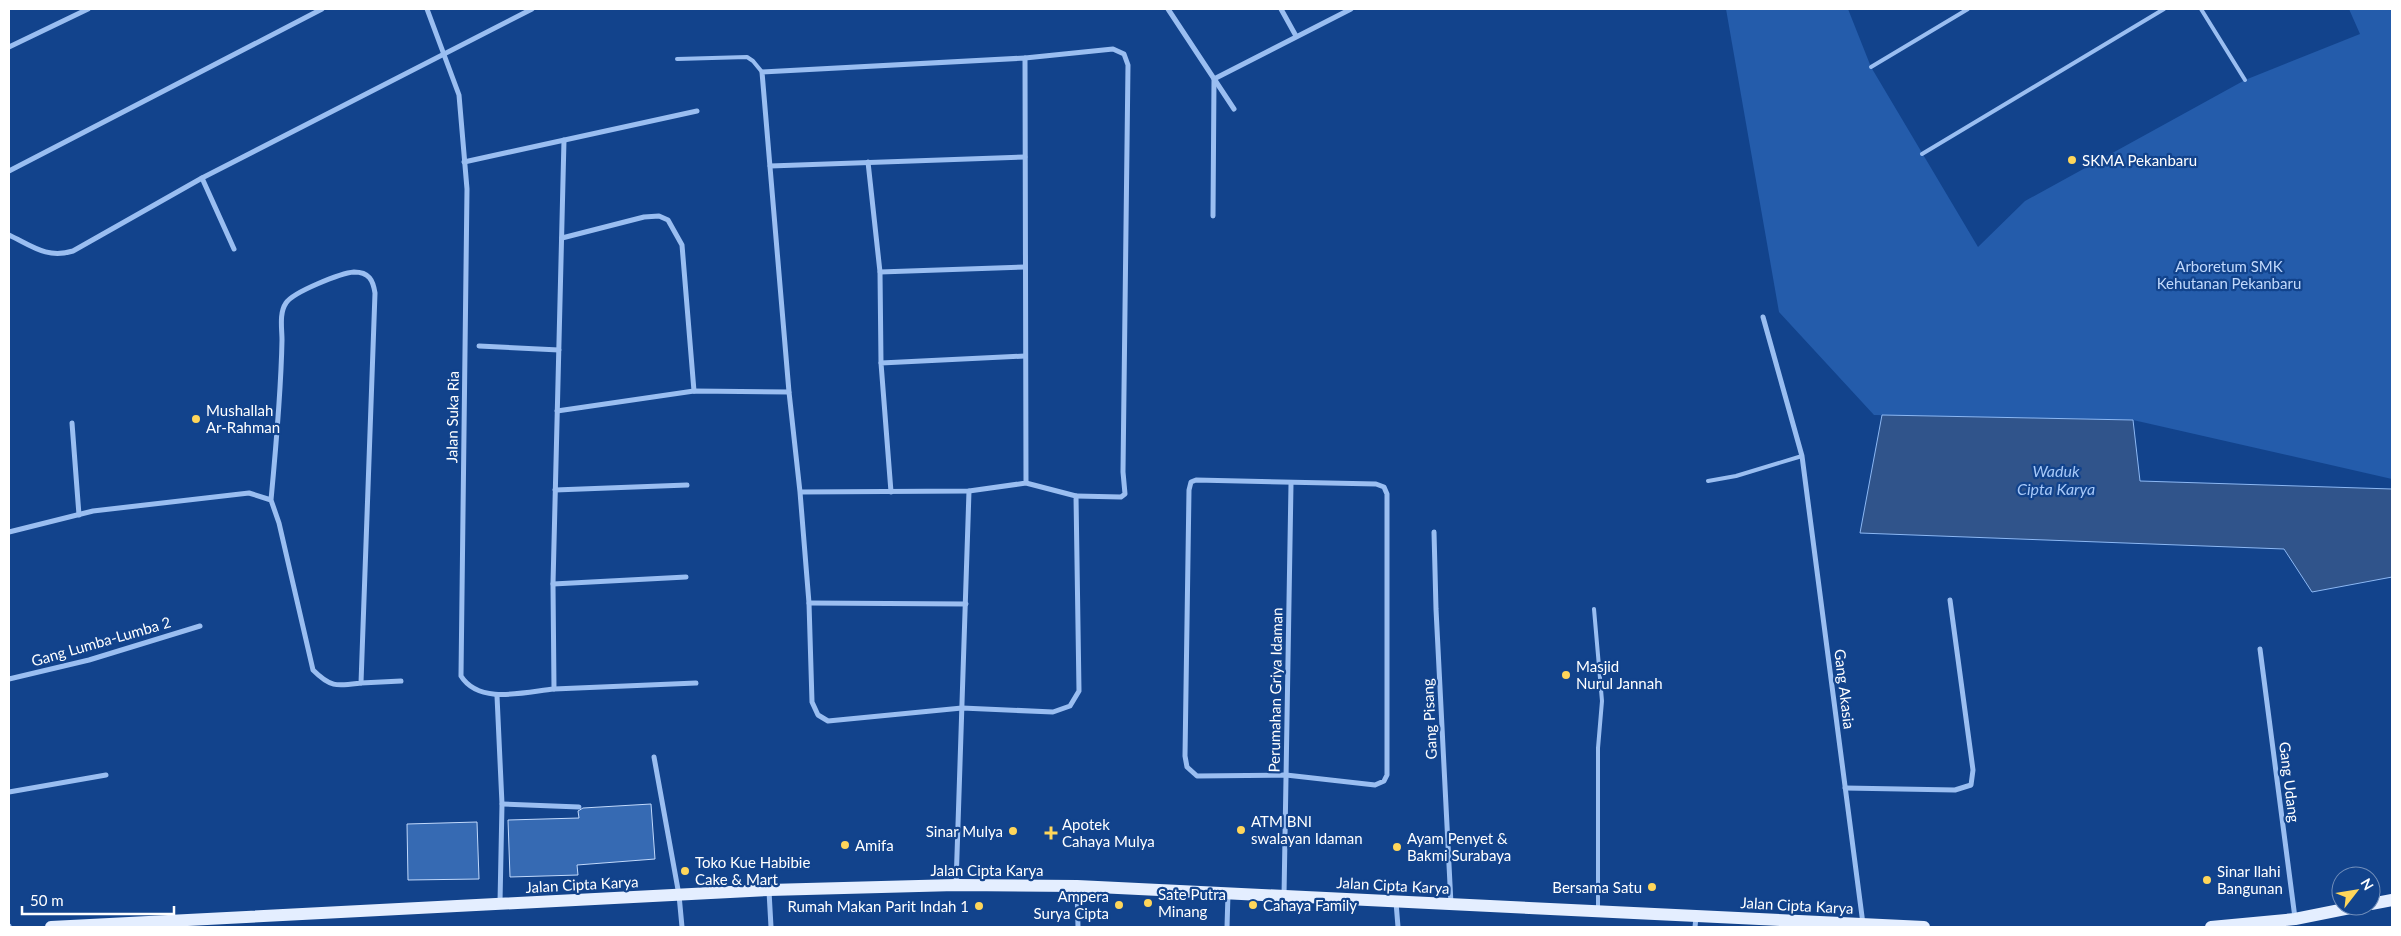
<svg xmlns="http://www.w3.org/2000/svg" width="2401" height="936" font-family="Lato,sans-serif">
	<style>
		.green { fill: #245cab }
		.water { fill: #30548b; stroke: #8cb8f4 }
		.building { fill: #366ab3; stroke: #c1d9fc }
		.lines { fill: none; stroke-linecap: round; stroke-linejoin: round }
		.lane { stroke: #9abef1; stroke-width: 4 }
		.street { stroke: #9abef1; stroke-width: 5 }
		.primary { stroke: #e4eeff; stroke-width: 12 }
		.poi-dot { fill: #ffd65a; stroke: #12438c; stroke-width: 2 }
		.labels { text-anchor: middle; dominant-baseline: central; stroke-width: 4.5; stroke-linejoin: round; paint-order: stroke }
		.poi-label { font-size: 15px; fill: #fff; stroke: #12438c; text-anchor: start }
		.park-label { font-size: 15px; fill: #c1d9fc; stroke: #12438c }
		.street-label { font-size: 15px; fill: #fff; stroke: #12438c }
		.water-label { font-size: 16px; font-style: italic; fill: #a6c8f8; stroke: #12438c }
	</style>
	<rect width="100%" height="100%" fill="#12438c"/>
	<polygon class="green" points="1726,9 1848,9 1871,67 1978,247 2025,201 2245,80 2360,34 2349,9 2392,9 2392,479 2133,420 1874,415 1779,312"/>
	<polygon class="water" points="1882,415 2133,420 2140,481 2392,489 2392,577 2312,592 2284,549 1860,533"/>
	<g class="building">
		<polygon points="651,804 655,859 577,865 578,875 510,877 508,820 579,818 578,811 583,808"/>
		<polygon points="477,822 479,879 408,880 407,824"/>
	</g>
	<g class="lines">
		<g class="lane">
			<polyline points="2201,9 2245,80"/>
			<polyline points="677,59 747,57 753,61 762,72"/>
			<polyline points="1871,67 1968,9"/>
			<polyline points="1922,154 2164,9"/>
			<polyline points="1708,481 1736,476 1802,456"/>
			<polyline points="1594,609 1602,701 1598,748 1598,909"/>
		</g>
		<g class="street">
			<path d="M 427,9 L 459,95 L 467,189 L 461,676 C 479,705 525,692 554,689 L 553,584 L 564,140"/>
			<polyline points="1168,9 1234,109"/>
			<polyline points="1281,9 1296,36"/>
			<polyline points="9,47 88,9"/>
			<polyline points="1025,58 1113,49 1124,54 1128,65 1123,472 1125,494 1121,497 1076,496"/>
			<polyline points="464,162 697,111"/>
			<polyline points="868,162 880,272 881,363"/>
			<polyline points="770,166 1025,157"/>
			<polyline points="9,171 322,9"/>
			<polyline points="202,178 234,249"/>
			<polyline points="1213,216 1214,79 1351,9"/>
			<path d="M 9,235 C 32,246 47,259 73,251 L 202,178 L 532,9"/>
			<polyline points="562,238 644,217 659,216 668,220 682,245 694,391"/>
			<polyline points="880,272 1025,267"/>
			<polyline points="1763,317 1802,456 1863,924"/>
			<polyline points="479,346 559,350"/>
			<polyline points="557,411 694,391 789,392"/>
			<polyline points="72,423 79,515"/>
			<polygon points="1196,480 1376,484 1384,487 1387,494 1387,775 1384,781 1375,785 1286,775 1197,776 1187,767 1185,756 1189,490 1191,482"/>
			<polyline points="555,490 687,485"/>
			<polyline points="800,492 969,491 1026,483 1076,496 1079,691 1070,706 1053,712 962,708 828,721 818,715 812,702 809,603 800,492 789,392 762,72 1025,58 1026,483"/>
			<polyline points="891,492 881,363 1025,356"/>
			<path d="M 9,532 L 93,511 L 249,493 L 271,500 L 279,523 L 313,670 C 331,688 337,686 361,683 L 375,293 C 373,280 369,272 354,272 C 341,273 293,292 286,303 C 279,313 282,329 282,340 C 281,394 276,447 271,500"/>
			<polyline points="1434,532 1436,609 1451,904"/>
			<polyline points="553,584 686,577"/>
			<polyline points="809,603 966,604"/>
			<polyline points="2260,649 2295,918"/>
			<polyline points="9,679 89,660 200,626"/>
			<polyline points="361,683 401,681"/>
			<polyline points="554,689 696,683"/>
			<polyline points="497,696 502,804 500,902"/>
			<polyline points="654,757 679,895 682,927"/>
			<polyline points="1845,788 1955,790 1971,785 1973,770 1950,600"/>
			<polyline points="9,792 106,775"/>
			<polyline points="502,804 579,807"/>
			<polyline points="956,885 969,491"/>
			<polyline points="1077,887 1078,927"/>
			<polyline points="769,891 771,927"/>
			<polyline points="1284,896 1291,484"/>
			<polyline points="1396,902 1398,927"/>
			<polyline points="9,926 9,927"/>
			<polyline points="1227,927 1228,894"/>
			<polyline points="1695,927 1696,917"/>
		</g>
		<g class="primary">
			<polyline points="2371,904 2392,900"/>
			<polyline points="51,927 769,890 956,885 1077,886 1924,927"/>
			<polyline points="2211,927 2295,919 2360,906"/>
		</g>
	</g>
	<g class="poi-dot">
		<circle cx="2072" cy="160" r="5"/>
		<circle cx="196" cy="419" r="5"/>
		<circle cx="1566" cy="675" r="5"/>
		<circle cx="1241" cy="830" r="5"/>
		<circle cx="1013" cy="831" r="5"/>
		<path d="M1048.5 825.5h5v5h5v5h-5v5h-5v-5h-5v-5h5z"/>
		<circle cx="845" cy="845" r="5"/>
		<circle cx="1397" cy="847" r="5"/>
		<circle cx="685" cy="871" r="5"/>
		<circle cx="2207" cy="880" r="5"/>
		<circle cx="1652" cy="887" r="5"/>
		<circle cx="1148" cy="903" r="5"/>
		<circle cx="1119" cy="905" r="5"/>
		<circle cx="1253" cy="905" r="5"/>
		<circle cx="979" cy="906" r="5"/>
	</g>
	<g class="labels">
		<g class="poi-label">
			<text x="2082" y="160">SKMA Pekanbaru</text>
			<text x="206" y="410">Mushallah<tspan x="206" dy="17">Ar-Rahman</tspan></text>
			<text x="1576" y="666">Masjid<tspan x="1576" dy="17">Nurul Jannah</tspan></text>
			<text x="1251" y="821">ATM BNI<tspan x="1251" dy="17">swalayan Idaman</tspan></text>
			<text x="1062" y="824">Apotek<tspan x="1062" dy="17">Cahaya Mulya</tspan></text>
			<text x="1003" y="831" text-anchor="end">Sinar Mulya</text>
			<text x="1407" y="838">Ayam Penyet &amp;<tspan x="1407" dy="17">Bakmi Surabaya</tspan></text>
			<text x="855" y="845">Amifa</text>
			<text x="695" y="862">Toko Kue Habibie<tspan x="695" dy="17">Cake &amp; Mart</tspan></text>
			<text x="2217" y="871">Sinar Ilahi<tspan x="2217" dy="17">Bangunan</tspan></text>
			<text x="1642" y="887" text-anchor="end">Bersama Satu</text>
			<text x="1158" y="894">Sate Putra<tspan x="1158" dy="17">Minang</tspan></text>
			<text x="1109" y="896" text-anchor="end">Ampera<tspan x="1109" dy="17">Surya Cipta</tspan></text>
			<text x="1263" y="905">Cahaya Family</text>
			<text x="969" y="906" text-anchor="end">Rumah Makan Parit Indah 1</text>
		</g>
		<g class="park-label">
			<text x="2229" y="266">Arboretum SMK<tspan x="2229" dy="17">Kehutanan Pekanbaru</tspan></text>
		</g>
		<g class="street-label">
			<text transform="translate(452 417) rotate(-89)">Jalan Suka Ria</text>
			<text transform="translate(101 641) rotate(-16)">Gang Lumba-Lumba 2</text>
			<text transform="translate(1845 689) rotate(83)">Gang Akasia</text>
			<text transform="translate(1275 690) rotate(-89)">Perumahan Griya Idaman</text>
			<text transform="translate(1429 719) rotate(-93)">Gang Pisang</text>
			<text transform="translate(2290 782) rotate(83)">Gang Udang</text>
			<text x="987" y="870">Jalan Cipta Karya</text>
			<text transform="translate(582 884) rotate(-3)">Jalan Cipta Karya</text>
			<text transform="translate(1393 885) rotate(3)">Jalan Cipta Karya</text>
			<text transform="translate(1797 905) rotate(3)">Jalan Cipta Karya</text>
		</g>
		<g class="water-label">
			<text x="2056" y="470">Waduk<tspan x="2056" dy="18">Cipta Karya</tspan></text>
		</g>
	</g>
	<rect width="2401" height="936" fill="none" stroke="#ffffff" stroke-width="20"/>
	<g transform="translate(2356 891) rotate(59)"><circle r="24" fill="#12438c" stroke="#718eba"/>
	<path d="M0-4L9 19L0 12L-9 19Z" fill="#ffd65a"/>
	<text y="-8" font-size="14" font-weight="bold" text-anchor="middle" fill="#ffffff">N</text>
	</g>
	<path d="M22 906v8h152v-8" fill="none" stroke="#ffffff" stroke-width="2.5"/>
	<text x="30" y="906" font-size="15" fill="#ffffff" stroke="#12438c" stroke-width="4" paint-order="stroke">50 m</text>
</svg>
